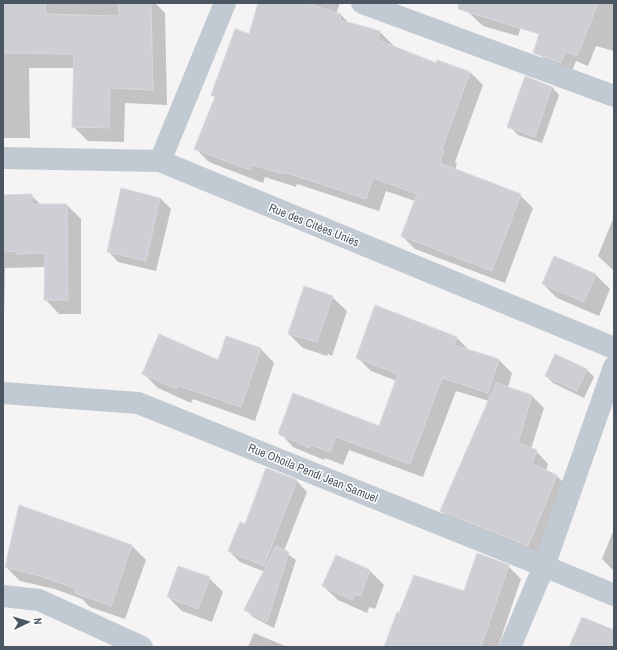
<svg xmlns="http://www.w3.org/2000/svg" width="617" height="650" font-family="'Archivo Narrow',sans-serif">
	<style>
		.shadow { fill: #0003 }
		.building { fill: #cdcfd5; stroke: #d7d9de }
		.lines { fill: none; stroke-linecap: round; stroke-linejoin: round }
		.street { stroke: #c1cad2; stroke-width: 22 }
		.labels { text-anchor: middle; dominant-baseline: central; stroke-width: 3; stroke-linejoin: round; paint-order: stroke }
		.street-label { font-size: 12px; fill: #4a5661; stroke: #fff }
	</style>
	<rect width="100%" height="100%" fill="#f5f3f3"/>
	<g class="shadow">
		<polygon points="3,3 155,3 165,13 167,105 125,103 124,142 88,141 73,126 75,68 29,68 30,138 3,138"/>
		<polygon points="259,3 340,3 336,14 341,15 350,24 380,32 393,45 392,47 436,64 470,72 483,85 455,162 457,164 455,170 520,195 533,208 505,283 415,249 402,236 415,201 386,191 379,211 297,184 296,187 265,177 263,183 209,162 196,149 215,98 212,95 249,36"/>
		<polygon points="453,3 526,3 528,4 518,36 483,26 468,12 469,8"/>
		<polygon points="560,3 614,3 614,51 596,46 588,66 576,61 571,73 550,65 540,55"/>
		<polygon points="530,79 552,87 559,95 542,143 518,135 511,128"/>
		<polygon points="122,189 160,198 171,209 156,271 118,262 108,251"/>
		<polygon points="31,195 41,205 67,205 81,219 81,314 59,314 45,299 46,267 5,268 3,361 3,196"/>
		<polygon points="613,219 614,220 614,271 598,256"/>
		<polygon points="555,257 596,275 610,289 599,316 557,298 543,284"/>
		<polygon points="332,297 347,311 332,356 328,354 327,356 303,348 289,334"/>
		<polygon points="457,338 469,350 499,360 512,373 508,388 531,395 544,408 531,449 536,451 548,464 546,471 557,476 569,488 540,558 453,523 441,511 489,401 456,391 423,477 349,450 343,465 325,458 324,460 293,447 280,433 379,427 397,381 371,371 357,357"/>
		<polygon points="260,348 274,363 255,421 193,399 191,403 158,388 144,374 219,361"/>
		<polygon points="555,355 587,370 594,377 584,398 553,383 546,376"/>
		<polygon points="297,481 307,492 284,551 296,560 274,628 253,617 246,610 265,572 240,562 229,551 246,525"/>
		<polygon points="20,507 132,546 146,560 125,619 90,607 82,599 55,589 20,581 6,567"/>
		<polygon points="614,529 614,571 602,559"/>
		<polygon points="336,556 370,571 384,585 375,609 369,607 367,613 338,600 323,586"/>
		<polygon points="508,566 521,579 498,647 385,647 464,593"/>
		<polygon points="209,578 223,592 212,622 182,611 168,597"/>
		<polygon points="254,633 285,646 286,647 248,647"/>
	</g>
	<g class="building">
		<polygon points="3,3 46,3 45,14 119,16 118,3 151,3 153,90 110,88 109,128 72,127 74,54 3,53"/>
		<polygon points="258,3 306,3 341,14 340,20 380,31 378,40 436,63 437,60 470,72 442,149 444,150 440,163 521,194 492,271 401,236 417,194 373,178 366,199 284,172 283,174 252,165 250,170 194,149 215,97 211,95 235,29 249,34"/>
		<polygon points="459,3 598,3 577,56 565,51 561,63 533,53 539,34 458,9"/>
		<polygon points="525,76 552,87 535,137 507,127"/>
		<polygon points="121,188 160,198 146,261 107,252"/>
		<polygon points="32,194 32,204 67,204 68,300 44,300 45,253 16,254 16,251 3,252 3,195"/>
		<polygon points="554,256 596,274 584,302 542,284"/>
		<polygon points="304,286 333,296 317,342 288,334"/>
		<polygon points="375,305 457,337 454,345 499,359 488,393 442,378 410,464 336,437 330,452 311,445 310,448 278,434 293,393 379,426 398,374 356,358"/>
		<polygon points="159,334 218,360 226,336 261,348 241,407 179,386 177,389 142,374"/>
		<polygon points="555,354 587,369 577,391 545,376"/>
		<polygon points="496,383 532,395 518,443 537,450 532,464 557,475 528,546 440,511"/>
		<polygon points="266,468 297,480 264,566 228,551 240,522 245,524"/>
		<polygon points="19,505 132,545 111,606 75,593 77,589 40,576 5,567"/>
		<polygon points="276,546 289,552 267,622 244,610"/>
		<polygon points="477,553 509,565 481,647 384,647 397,612 399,613 414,575 464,591"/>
		<polygon points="336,555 370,570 361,596 355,594 352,600 322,586"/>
		<polygon points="178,566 210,577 198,609 167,597"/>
		<polygon points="582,617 614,630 614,647 569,647"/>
	</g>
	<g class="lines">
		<g class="street">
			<polyline points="362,3 614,96"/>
			<polyline points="3,158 160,161 614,348"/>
			<polyline points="160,161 225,3"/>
			<polyline points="3,393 138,403 544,566 614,595"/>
			<polyline points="3,596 39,600 142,647"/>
			<polyline points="510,647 544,566 614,367"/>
		</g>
	</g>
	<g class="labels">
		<g class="street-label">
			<text transform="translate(314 225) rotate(22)">Rue des Citées Unies</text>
			<text transform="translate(313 473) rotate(22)">Rue Ohoila Pendi Jean Samuel</text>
		</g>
	</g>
	<rect width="617" height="650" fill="none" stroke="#4a5661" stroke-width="8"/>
	<g transform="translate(28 622) rotate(85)" stroke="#ffffff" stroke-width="3" paint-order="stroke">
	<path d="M0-3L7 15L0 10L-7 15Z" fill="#4a5661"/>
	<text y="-6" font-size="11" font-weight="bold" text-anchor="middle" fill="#4a5661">N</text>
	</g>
</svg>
